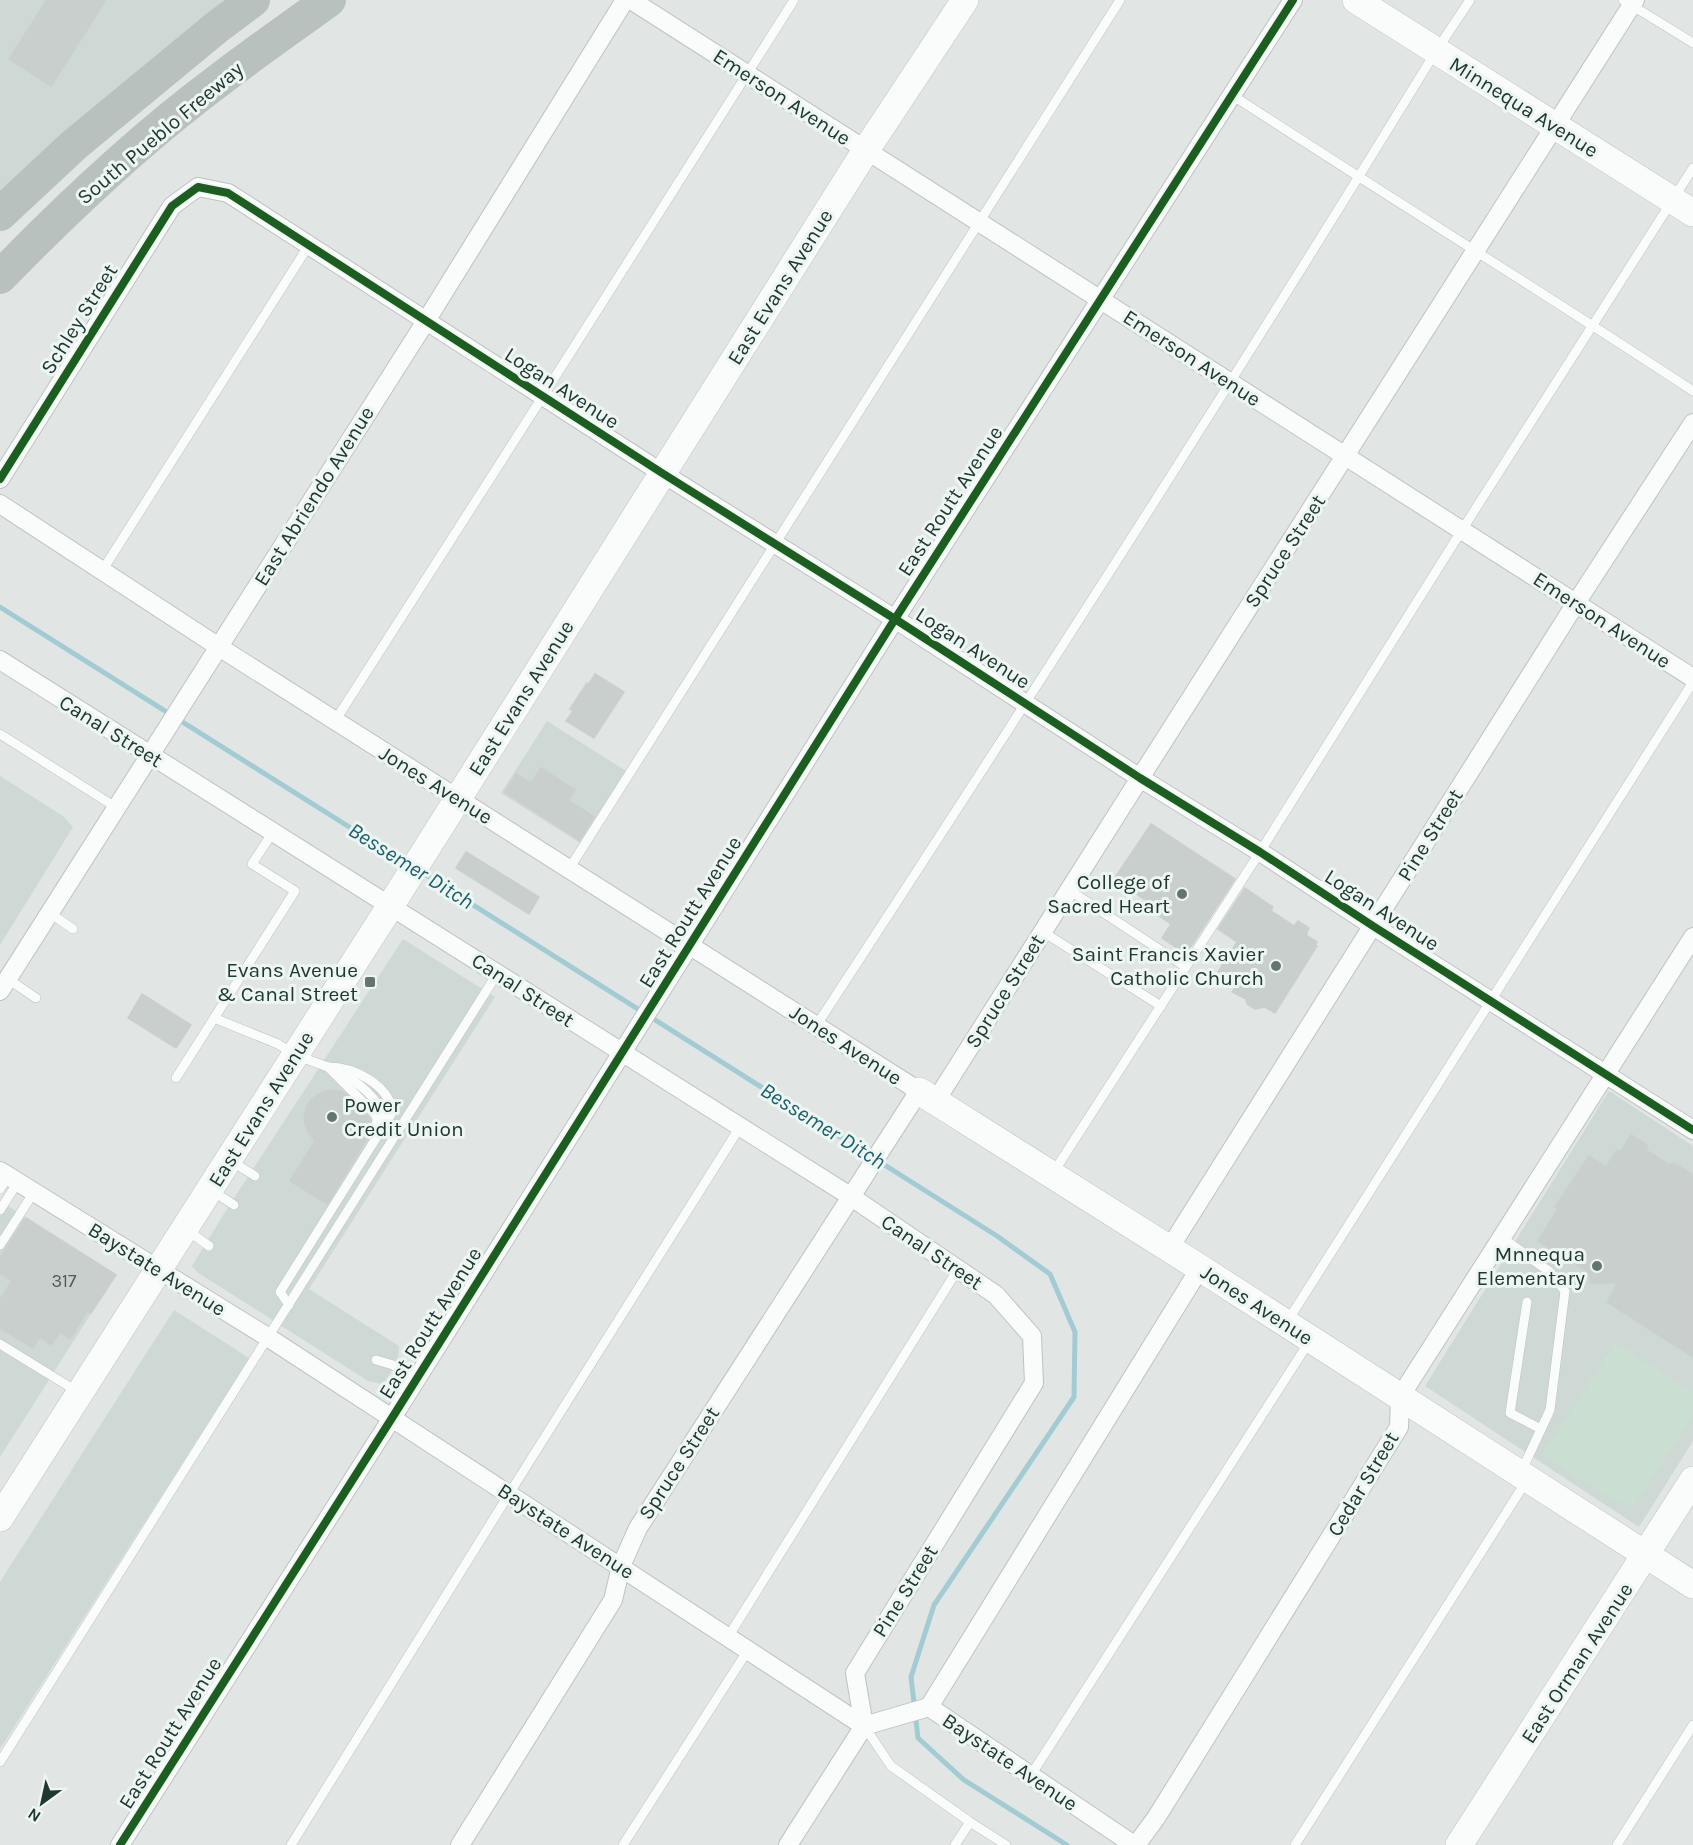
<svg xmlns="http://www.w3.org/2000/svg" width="1693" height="1845" font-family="Karla,sans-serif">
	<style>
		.built { fill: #ced8d4 }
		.green { fill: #cadfd1 }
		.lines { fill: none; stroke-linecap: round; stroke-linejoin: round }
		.stream { stroke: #a2cbd4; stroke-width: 5 }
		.building { fill: #c9cfcd; stroke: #cacfcd; stroke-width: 1.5 }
		.lane-casing { stroke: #bec3c1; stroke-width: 10 }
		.street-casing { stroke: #bec3c1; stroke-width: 20 }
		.secondary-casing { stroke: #bdc4c1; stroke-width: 28 }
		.highway-casing { stroke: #bbc3c1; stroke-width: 34 }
		.lane { stroke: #fafbfb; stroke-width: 9 }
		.street { stroke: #fafbfb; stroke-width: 18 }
		.secondary { stroke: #fafbfb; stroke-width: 27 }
		.highway { stroke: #b9c1bf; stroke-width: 33 }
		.cycleway-casing { stroke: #eef6f2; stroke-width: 11 }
		.cycleway { stroke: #1b5e20; stroke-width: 8 }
		.poi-dot { fill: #647570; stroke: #eef6f2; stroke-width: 2 }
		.labels { text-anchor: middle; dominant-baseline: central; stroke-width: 6; stroke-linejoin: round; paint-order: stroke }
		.number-label { font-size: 18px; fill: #4b5e5a }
		.street-label { font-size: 21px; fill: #203832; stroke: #eef6f2 }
		.poi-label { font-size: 21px; fill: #203832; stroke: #eef6f2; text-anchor: end }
		.water-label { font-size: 22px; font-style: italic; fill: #1d6171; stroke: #eef6f2 }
	</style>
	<rect width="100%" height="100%" fill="#e1e6e4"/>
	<g class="built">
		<polygon points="0,0 224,0 0,195"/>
		<polygon points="547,721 626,771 580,843 501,793"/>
		<polygon points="0,776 63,816 73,827 0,945"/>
		<polygon points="403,939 495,997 309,1289 399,1346 398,1362 383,1384 368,1381 197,1272 192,1266 227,1209"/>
		<polygon points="1609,1091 1693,1146 1693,1441 1639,1527 1425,1386"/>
		<polygon points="0,1201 116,1274 0,1457"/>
		<polygon points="174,1310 249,1358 0,1749 0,1582"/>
	</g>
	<polygon class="green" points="1615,1342 1693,1393 1693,1416 1633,1508 1619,1499 1617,1503 1542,1455"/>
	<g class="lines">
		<g class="stream">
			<polyline points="0,607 408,864"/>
			<polyline points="421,872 997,1236 1050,1274 1075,1332 1074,1397 934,1605 911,1677 918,1738 964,1780 1067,1845"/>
		</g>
	</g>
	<g class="building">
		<polygon points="47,0 106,0 51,86 9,59"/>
		<polygon points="595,674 624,692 594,738 566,721 573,711 570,709 587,683 589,684"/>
		<polygon points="541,768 575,790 568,800 594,817 579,840 505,792 516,774 531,783"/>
		<polygon points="1151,824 1235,879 1186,954 1162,938 1171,924 1156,914 1159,909 1114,879"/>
		<polygon points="466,852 539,897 529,914 456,868"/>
		<polygon points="1245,888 1273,907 1271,911 1294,926 1298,921 1309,928 1306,935 1317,942 1315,945 1317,946 1275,1013 1265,1007 1255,1009 1247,1004 1246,999 1232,992 1237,985 1218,972 1237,942 1218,929"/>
		<polygon points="142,994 191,1025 176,1048 128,1018"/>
		<polygon points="336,1090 344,1093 354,1102 352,1105 364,1112 370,1120 365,1137 366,1140 327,1204 290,1181 315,1141 308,1132 305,1124 304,1115 307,1106 312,1099 319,1094 327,1091"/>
		<polygon points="1631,1135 1647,1145 1647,1151 1670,1165 1674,1163 1693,1175 1693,1357 1607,1302 1618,1283 1590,1283 1590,1277 1585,1274 1587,1271 1538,1241 1558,1209 1555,1207 1589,1156 1606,1167 1617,1150 1620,1152"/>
		<polygon points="26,1218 116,1275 91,1313 87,1311 70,1339 60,1332 51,1345 40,1337 33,1348 0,1328 0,1299 12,1281 0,1273 0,1258"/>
	</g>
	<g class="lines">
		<defs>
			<g id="lane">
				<polyline points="1623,0 1693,43"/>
				<path d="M 1232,95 C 1385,195 1541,291 1693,391"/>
				<polyline points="102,571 309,245"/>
				<polyline points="335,721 543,396 794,0"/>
				<polyline points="0,734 117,808"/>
				<polyline points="569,869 1120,0"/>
				<polyline points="1069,890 1186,967"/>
				<polyline points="50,913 73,929"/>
				<polyline points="1043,932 1161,1006"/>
				<polyline points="8,979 36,998"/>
				<polyline points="214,1018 278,1044 295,1055 328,1067 375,1114 377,1119 375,1136"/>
				<path d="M 816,1026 C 1027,703 1235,380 1436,51 L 1470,0"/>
				<path d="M 336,1070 C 356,1081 386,1101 384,1127"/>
				<polyline points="176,1078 295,891 252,864 273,832"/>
				<polyline points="231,1161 255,1176"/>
				<polyline points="1053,1173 1260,852 1462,530 1693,168"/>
				<polyline points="0,1189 9,1176"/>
				<polyline points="211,1190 234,1205"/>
				<polyline points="0,1210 18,1182"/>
				<polyline points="187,1230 209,1246"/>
				<polyline points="1501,1237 1550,1272 1565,1291 1550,1410 1521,1472"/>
				<polyline points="0,1245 34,1192"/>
				<polyline points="1527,1302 1510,1413 1541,1429"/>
				<path d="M 289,1305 L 280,1292 L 393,1111 C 387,1084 354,1067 328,1067"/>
				<polyline points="1287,1322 1693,682"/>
				<polyline points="0,1344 78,1392"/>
				<polyline points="376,1360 393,1365 416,1380"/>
				<polyline points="728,1637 958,1269"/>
				<polyline points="864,1726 891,1766 970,1822 1006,1845"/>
				<polyline points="0,1762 497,974"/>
				<polyline points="1031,1775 1309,1342"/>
				<polyline points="291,1845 509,1494 740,1127"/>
				<polyline points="623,1845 748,1650"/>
				<polyline points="955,1845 970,1822"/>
				<polyline points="1295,1845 1527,1480"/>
				<polyline points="1617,1845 1693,1725"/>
			</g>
			<g id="street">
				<polyline points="631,0 1693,678"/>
				<polyline points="0,479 172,206 198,187 228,193 662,473 895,619 1140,778 1260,852 1373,926 1693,1130"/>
				<polyline points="0,504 219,647 919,1091 638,1528 621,1566 613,1600 460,1845"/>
				<polyline points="0,660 850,1196 996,1295 1032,1336 1034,1383 855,1673 864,1726 788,1845"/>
				<polyline points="0,991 426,321 625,0"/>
				<polyline points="935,1102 1140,778 1635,0"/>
				<polyline points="0,1171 269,1338 864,1726 929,1707"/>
				<polyline points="1169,1249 1576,603 1693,423"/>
				<polyline points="929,1707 1200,1268"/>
				<polyline points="929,1707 1134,1845"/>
				<polyline points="120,1845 392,1418 895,619 1293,0"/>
				<polyline points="1136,1845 1156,1818 1399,1427 1400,1397 1693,937"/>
			</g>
			<g id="secondary">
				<polyline points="1356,0 1693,213"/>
				<polyline points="919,1091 1200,1268 1693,1585"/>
				<polyline points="0,1518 391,905 866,150 965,0"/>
				<polyline points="1459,1845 1693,1480"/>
			</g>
			<g id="highway">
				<polyline points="0,214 74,145 217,27 253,0"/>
				<path d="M 0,277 C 68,207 140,139 218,81 C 254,53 292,27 329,0"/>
			</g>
		</defs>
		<use href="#lane" class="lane-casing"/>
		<use href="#street" class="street-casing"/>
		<use href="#secondary" class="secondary-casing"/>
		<use href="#highway" class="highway-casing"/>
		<use href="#lane" class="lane"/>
		<use href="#street" class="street"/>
		<use href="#secondary" class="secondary"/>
		<use href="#highway" class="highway"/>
		<defs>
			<g id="cycleway">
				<polyline points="0,479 172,206 198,187 228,193 662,473 895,619 1140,778 1260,852 1373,926 1693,1130"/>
				<polyline points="120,1845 392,1418 895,619 1293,0"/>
			</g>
		</defs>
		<use href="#cycleway" class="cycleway-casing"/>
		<use href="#cycleway" class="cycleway"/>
	</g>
	<g class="poi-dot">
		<circle cx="1182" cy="894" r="6"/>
		<circle cx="1276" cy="966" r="6"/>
		<rect x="364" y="976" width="12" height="12" rx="3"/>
		<circle cx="332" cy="1117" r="6"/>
		<circle cx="1597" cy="1266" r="6"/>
	</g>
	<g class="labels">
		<g class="number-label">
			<text x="64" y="1281">317</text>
		</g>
		<g class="street-label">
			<text transform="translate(782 97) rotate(33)">Emerson Avenue</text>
			<text transform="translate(1524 107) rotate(32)">Minnequa Avenue</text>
			<text transform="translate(160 133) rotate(-40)">South Pueblo Freeway</text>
			<text transform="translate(780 287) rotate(-58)">East Evans Avenue</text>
			<text transform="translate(79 319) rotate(-58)">Schley Street</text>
			<text transform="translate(1192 358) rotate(33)">Emerson Avenue</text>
			<text transform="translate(562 388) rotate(33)">Logan Avenue</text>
			<text transform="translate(314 496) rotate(-58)">East Abriendo Avenue</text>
			<text transform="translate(950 501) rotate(-57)">East Routt Avenue</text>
			<text transform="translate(1285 551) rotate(-57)">Spruce Street</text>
			<text transform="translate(1602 620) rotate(33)">Emerson Avenue</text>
			<text transform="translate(973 648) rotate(33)">Logan Avenue</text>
			<text transform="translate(521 698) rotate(-58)">East Evans Avenue</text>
			<text transform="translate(111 731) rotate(32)">Canal Street</text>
			<text transform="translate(436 785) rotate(32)">Jones Avenue</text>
			<text transform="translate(1430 835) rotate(-58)">Pine Street</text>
			<text transform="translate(1382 910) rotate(33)">Logan Avenue</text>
			<text transform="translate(690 912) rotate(-58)">East Routt Avenue</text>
			<text transform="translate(523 990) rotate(33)">Canal Street</text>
			<text transform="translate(1005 991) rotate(-58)">Spruce Street</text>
			<text transform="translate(846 1045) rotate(33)">Jones Avenue</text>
			<text transform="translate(261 1109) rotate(-58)">East Evans Avenue</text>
			<text transform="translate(932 1252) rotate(34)">Canal Street</text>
			<text transform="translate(157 1269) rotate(32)">Baystate Avenue</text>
			<text transform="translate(1257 1305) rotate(33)">Jones Avenue</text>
			<text transform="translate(430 1323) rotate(-58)">East Routt Avenue</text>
			<text transform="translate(679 1463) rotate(-57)">Spruce Street</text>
			<text transform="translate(1363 1484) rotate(-59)">Cedar Street</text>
			<text transform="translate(566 1531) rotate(33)">Baystate Avenue</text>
			<text transform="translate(905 1591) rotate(-58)">Pine Street</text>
			<text transform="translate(1577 1663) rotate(-57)">East Orman Avenue</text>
			<text transform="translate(170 1733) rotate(-58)">East Routt Avenue</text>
			<text transform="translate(1010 1762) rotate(34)">Baystate Avenue</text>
		</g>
		<g class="poi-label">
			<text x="1170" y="882">College of<tspan x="1170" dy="24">Sacred Heart</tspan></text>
			<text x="1264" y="954">Saint Francis Xavier<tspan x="1264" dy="24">Catholic Church</tspan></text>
			<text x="358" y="970">Evans Avenue<tspan x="358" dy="24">&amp; Canal Street</tspan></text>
			<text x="344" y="1105" text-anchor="start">Power<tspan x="344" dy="24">Credit Union</tspan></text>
			<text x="1585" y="1254">Mnnequa<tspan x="1585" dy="24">Elementary</tspan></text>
		</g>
		<g class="water-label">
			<text transform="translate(411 866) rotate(32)">Bessemer Ditch</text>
			<text transform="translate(823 1126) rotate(32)">Bessemer Ditch</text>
		</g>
	</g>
	<g transform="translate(42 1803) rotate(213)" stroke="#eef6f2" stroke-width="4.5" paint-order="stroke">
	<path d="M0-4.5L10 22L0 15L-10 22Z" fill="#203832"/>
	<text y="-9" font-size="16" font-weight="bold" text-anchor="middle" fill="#203832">N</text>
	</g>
</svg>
